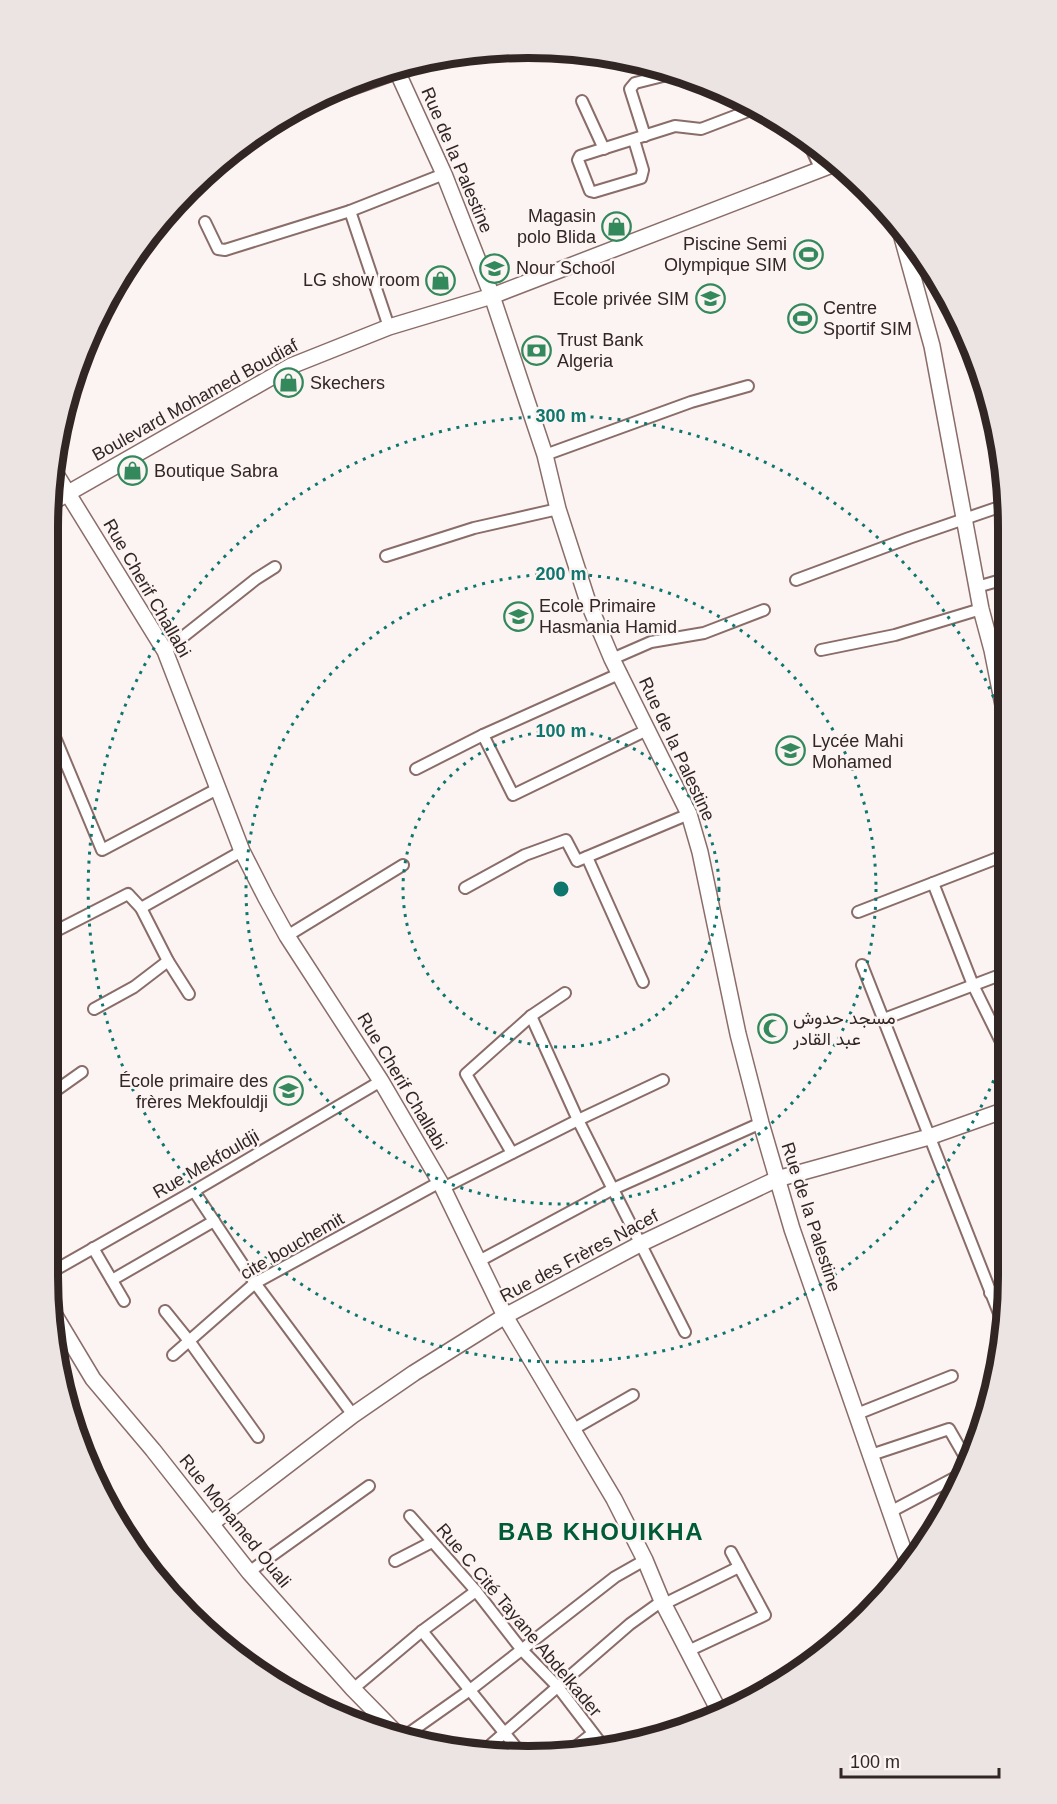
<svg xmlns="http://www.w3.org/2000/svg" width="1057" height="1804" font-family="Helvetica,Vazirmatn,sans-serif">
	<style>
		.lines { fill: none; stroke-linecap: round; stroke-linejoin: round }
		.street-casing { stroke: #8a6d68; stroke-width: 14 }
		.secondary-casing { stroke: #8a6d68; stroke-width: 18 }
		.street { stroke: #fff; stroke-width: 10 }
		.secondary { stroke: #fff; stroke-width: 15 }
		.ring { fill: none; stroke: #0f766e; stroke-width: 3; stroke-dasharray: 3 6 }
		.labels { text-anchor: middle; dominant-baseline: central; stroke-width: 5; stroke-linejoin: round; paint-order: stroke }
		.street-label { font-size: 18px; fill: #322624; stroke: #fbf4f3 }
		.poi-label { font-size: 18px; fill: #322624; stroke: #fbf4f3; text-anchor: start }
		.district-label { font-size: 24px; font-weight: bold; letter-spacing: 1.5px; fill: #005c36; stroke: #fbf4f3 }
		.rim { fill: none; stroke: #322624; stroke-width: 8 }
		.centre { fill: #0f766e; stroke: #fbf4f3; stroke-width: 3 }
		.ring-label { font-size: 18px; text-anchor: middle; font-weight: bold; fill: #0f766e; stroke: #fbf4f3; stroke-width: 5; stroke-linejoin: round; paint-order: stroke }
	</style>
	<rect width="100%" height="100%" fill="#fbf4f3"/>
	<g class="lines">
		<defs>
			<g id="street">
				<polyline points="582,101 604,149"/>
				<polyline points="300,108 398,73"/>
				<polyline points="645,136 630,89 635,83 675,73"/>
				<polyline points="807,139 821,170"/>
				<polyline points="634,140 643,170 641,178 594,192 590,191 578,160 580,156 675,126 701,129 756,108"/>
				<polyline points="350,211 389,327"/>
				<polyline points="205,222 218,249 225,250 350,211 444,174"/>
				<polyline points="545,455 691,402 748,386"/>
				<polyline points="386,556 474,528 558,509"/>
				<polyline points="796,580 909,538 1008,504"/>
				<polyline points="977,587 1008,578"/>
				<polyline points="821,650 895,635 981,609"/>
				<polyline points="992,650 1008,645"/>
				<polyline points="165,651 256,579 275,567"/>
				<polyline points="612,659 651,642 704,633 764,610"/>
				<polyline points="49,723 102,850 219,788"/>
				<polyline points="483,735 513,795 647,730"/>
				<polyline points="416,769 483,735 621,673"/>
				<polyline points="587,857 643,982"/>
				<polyline points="933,883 973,985 1008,1056"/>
				<polyline points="465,888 525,855 566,840 577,861 689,814"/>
				<polyline points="141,908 242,851"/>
				<polyline points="858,912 1008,854"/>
				<polyline points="48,935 128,894 141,908 168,961 189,994"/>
				<polyline points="287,936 403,865"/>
				<polyline points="48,949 55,965"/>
				<polyline points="862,965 1004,1326"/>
				<polyline points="94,1009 134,987 168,961"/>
				<polyline points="531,1016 578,1120 685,1332"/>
				<polyline points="884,1019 1008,972"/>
				<polyline points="48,1099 58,1089 82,1072"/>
				<polyline points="512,1153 466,1074 531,1016 565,993"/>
				<polyline points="443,1188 578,1120 663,1080"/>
				<polyline points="194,1191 255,1283 353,1415"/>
				<polyline points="93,1248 124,1301"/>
				<polyline points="479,1261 613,1189 761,1123"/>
				<polyline points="48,1274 194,1191 381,1081"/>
				<polyline points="112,1280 214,1221"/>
				<polyline points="990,1293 1008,1286"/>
				<polyline points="165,1311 190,1342 258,1437"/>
				<polyline points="173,1355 255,1283 440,1182"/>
				<polyline points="857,1414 952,1376"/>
				<polyline points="572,1430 633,1395"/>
				<polyline points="871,1455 949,1429 968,1462"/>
				<polyline points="890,1512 962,1474"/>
				<polyline points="410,1516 476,1591 522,1650 558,1687 603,1746"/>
				<polyline points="395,1561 432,1542"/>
				<polyline points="249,1572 369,1486"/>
				<polyline points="664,1604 739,1567"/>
				<polyline points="422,1631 519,1751"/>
				<polyline points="688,1651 765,1615 731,1552"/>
				<polyline points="353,1689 422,1631 476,1591"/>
				<polyline points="402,1738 470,1690 615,1577 645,1560"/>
				<polyline points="487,1748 630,1624 662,1601"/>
				<polyline points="568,1753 592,1734"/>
			</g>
			<g id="secondary">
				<polyline points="396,69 444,174 492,296 545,455 558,509 588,602 612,659 689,814 700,852 738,1034 761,1123 792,1229 908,1563"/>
				<polyline points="900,230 932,346 981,609 992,650 1008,730"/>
				<polyline points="54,471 165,651 242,851 266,898 287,936 381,1081 440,1182 505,1316 614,1499 645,1560 662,1601 719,1711"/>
				<polyline points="49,504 291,366 389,327 492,296 837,163"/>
				<polyline points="54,1314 93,1379 153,1450 249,1572 353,1689 402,1739"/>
				<polyline points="212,1523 353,1415 414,1373 505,1316 640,1244 777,1179 929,1137 1008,1109"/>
			</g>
		</defs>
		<use href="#street" class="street-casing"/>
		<use href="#secondary" class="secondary-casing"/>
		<use href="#street" class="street"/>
		<use href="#secondary" class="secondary"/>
	</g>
	<g class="ring">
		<circle cx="561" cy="889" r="158"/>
		<circle cx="561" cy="889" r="315"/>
		<path d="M1007 1047A473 473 0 1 1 1007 731"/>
	</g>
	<defs>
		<symbol id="shop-ring" viewBox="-11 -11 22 22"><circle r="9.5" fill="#fbf4f3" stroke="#34895c" stroke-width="1.5"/><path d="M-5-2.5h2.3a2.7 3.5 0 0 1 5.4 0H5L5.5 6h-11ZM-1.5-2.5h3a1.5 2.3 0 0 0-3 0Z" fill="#34895c"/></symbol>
		<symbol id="stadium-ring" viewBox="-11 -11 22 22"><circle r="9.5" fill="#fbf4f3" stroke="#34895c" stroke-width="1.5"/><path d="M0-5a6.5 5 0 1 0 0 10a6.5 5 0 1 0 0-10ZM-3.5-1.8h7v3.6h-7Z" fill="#34895c"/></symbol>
		<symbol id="university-ring" viewBox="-11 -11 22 22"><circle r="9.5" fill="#fbf4f3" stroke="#34895c" stroke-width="1.5"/><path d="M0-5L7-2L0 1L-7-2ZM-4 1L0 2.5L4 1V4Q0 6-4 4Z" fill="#34895c"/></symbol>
		<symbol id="school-ring" viewBox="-11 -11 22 22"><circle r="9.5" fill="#fbf4f3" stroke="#34895c" stroke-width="1.5"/><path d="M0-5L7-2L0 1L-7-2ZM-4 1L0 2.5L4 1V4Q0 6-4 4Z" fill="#34895c"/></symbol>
		<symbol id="bank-ring" viewBox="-11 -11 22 22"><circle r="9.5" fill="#fbf4f3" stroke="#34895c" stroke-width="1.5"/><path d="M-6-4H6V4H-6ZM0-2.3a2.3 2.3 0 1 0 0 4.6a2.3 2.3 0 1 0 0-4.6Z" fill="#34895c"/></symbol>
		<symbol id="mosque-ring" viewBox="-11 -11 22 22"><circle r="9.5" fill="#fbf4f3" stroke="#34895c" stroke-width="1.5"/><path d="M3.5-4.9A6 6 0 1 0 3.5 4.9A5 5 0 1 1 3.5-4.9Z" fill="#34895c"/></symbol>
	</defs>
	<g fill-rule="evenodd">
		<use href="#shop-ring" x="600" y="210" width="33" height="33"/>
		<use href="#stadium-ring" x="792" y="238" width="33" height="33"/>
		<use href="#university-ring" x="478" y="252" width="33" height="33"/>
		<use href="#shop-ring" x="424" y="264" width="33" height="33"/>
		<use href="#school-ring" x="694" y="282" width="33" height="33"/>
		<use href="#stadium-ring" x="786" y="302" width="33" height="33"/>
		<use href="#bank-ring" x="520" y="334" width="33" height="33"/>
		<use href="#shop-ring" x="272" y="366" width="33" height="33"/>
		<use href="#shop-ring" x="116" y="454" width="33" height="33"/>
		<use href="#school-ring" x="502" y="600" width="33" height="33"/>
		<use href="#school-ring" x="774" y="734" width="33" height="33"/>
		<use href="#mosque-ring" x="756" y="1012" width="33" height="33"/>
		<use href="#school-ring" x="272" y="1074" width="33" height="33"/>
	</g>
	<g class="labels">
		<g class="street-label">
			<text transform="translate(457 160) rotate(67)">Rue de la Palestine</text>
			<text transform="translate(195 400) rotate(-29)">Boulevard Mohamed Boudiaf</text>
			<text transform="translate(147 588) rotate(60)">Rue Cherif Challabi</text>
			<text transform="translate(677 749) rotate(65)">Rue de la Palestine</text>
			<text transform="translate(402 1081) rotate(59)">Rue Cherif Challabi</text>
			<text transform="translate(206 1164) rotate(-30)">Rue Mekfouldji</text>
			<text transform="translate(811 1217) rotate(72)">Rue de la Palestine</text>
			<text transform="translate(292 1246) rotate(-30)">cite bouchemit</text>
			<text transform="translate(579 1256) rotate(-28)">Rue des Frères Nacef</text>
			<text transform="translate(235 1521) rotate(51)">Rue Mohamed Ouali</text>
			<text transform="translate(519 1620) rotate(50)">Rue C Cité Tayane Abdelkader</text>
		</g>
		<g class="poi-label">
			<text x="596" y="216" text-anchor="end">Magasin<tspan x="596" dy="21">polo Blida</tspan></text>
			<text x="787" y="244" text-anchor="end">Piscine Semi<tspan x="787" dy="21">Olympique SIM</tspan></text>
			<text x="516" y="268">Nour School</text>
			<text x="420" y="280" text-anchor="end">LG show room</text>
			<text x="689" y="299" text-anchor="end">Ecole privée SIM</text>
			<text x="823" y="308">Centre<tspan x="823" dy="21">Sportif SIM</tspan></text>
			<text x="557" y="340">Trust Bank<tspan x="557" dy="21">Algeria</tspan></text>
			<text x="310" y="383">Skechers</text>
			<text x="154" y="471">Boutique Sabra</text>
			<text x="539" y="606">Ecole Primaire<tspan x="539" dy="21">Hasmania Hamid</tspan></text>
			<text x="812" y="741">Lycée Mahi<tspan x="812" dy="21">Mohamed</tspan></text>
			<text x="793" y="1018">مسجد حدوش<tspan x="793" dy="21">عبد القادر</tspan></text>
			<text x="268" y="1081" text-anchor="end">École primaire des<tspan x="268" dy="21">frères Mekfouldji</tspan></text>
		</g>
		<g class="district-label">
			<text x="601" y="1531">BAB KHOUIKHA</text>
		</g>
	</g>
	<path d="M0 0H1057V1804H0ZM528 58H528A470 470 0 0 1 998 528V1276A470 470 0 0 1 528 1746H528A470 470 0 0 1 58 1276V528A470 470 0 0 1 528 58Z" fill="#ebe4e2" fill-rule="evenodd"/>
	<path class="rim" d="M528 58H528A470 470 0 0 1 998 528V1276A470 470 0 0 1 528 1746H528A470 470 0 0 1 58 1276V528A470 470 0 0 1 528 58Z"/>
	<circle cx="561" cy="889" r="9" class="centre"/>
	<g class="ring-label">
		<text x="561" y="422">300 m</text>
		<text x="561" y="580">200 m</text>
		<text x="561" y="737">100 m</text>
	</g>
	<path d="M841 1768v9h158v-9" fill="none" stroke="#322624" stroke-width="3"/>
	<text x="850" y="1768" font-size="18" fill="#322624" stroke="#fbf4f3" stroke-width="4.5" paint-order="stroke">100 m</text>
</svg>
